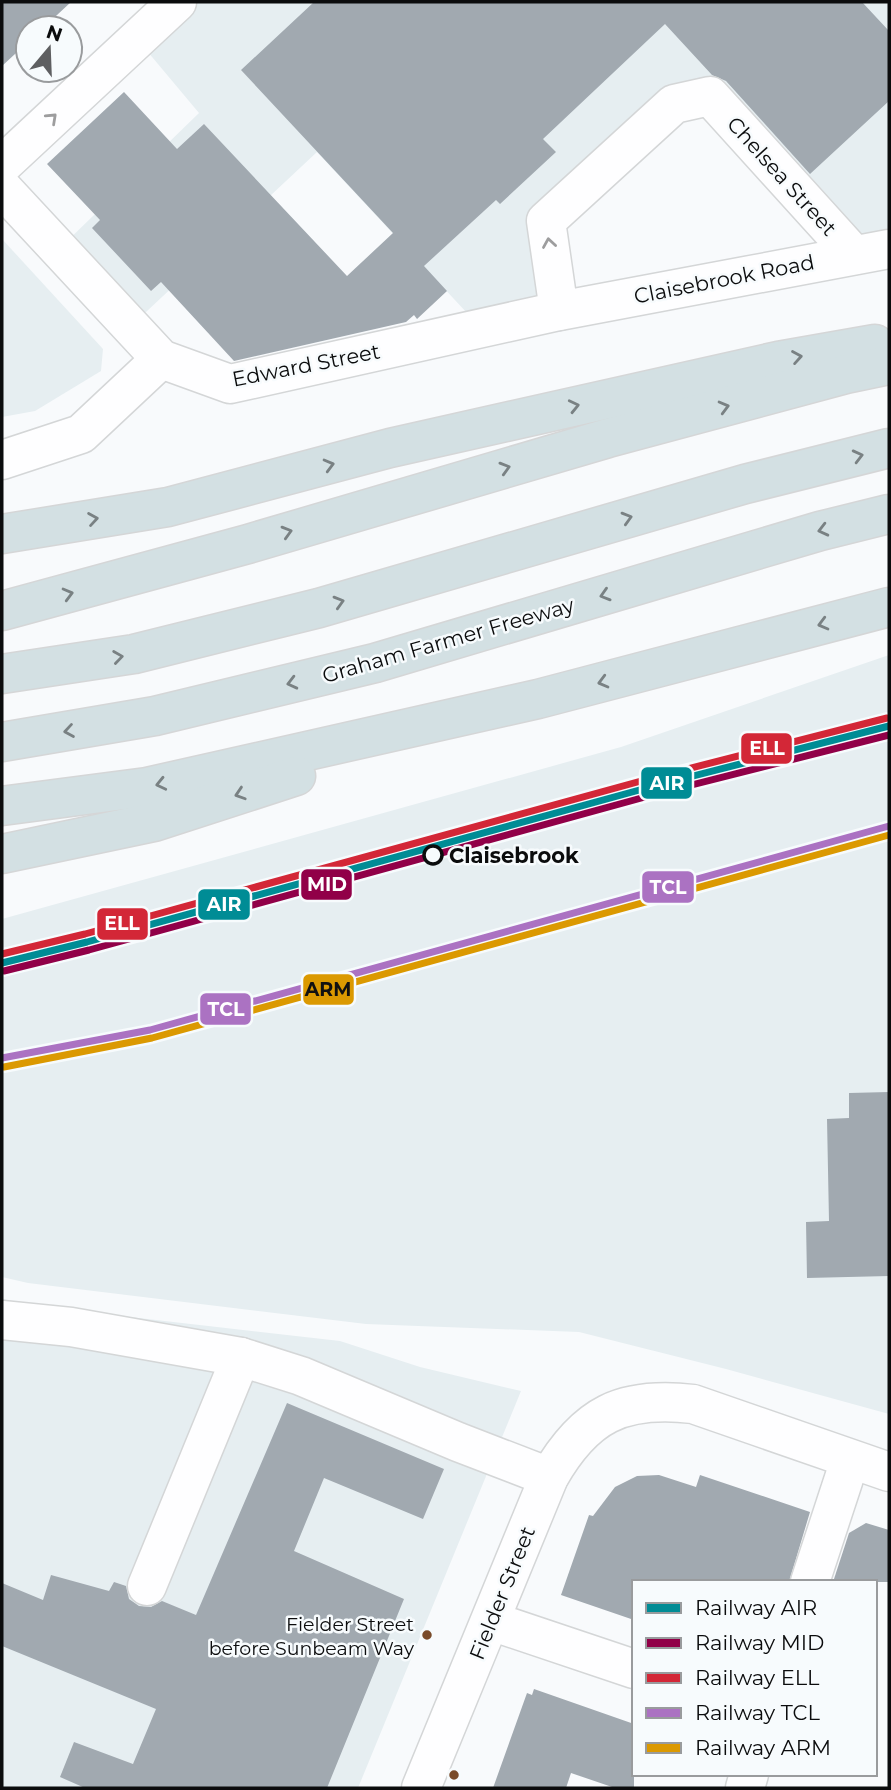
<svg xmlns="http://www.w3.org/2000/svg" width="891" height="1790" font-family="Montserrat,sans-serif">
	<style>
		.built { fill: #e6eef1 }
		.building { fill: #a1a9b0 }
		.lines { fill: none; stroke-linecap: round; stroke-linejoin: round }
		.minor-casing { stroke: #d4d6d7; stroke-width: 41 }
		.highway-casing { stroke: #d5d6d7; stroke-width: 41 }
		.minor { stroke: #fefeff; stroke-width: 38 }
		.highway { stroke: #d3e0e3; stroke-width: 38 }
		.rail-1-casing { stroke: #f7fbfd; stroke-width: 12 }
		.rail-2-casing { stroke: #f7fbfd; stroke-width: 12 }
		.rail-3-casing { stroke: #f7fbfd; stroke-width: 12 }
		.rail-4-casing { stroke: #f7fbfd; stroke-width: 12 }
		.rail-5-casing { stroke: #f7fbfd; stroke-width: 12 }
		.rail-1 { stroke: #008c95; stroke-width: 7 }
		.rail-2 { stroke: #910048; stroke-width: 7 }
		.rail-3 { stroke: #d32737; stroke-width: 7 }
		.rail-4 { stroke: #ab72c2; stroke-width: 7 }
		.rail-5 { stroke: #db9901; stroke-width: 7 }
		.oneway { stroke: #9d9d9e }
		.oneway2 { stroke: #798183 }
		.stop-dot { fill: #f7fbfd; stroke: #0b0c0d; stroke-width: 3.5 }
		.bus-dot { fill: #7a4b2a; stroke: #f7fbfd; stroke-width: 2.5 }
		.labels { text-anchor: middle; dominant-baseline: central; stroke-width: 5; stroke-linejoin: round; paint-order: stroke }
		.bus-label { font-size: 19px; fill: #0b0c0d; stroke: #f7fbfd; text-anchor: end }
		.street-label { font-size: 21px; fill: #0b0c0d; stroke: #f7fbfd }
		.stop-label { font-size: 21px; font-weight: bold; fill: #0b0c0d; stroke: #f7fbfd; text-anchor: start }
		.line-badge { stroke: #f7fbfd; stroke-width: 2.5 }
		.badge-label { font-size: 19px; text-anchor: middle; font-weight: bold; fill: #fff }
		.pale-badge-label { font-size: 19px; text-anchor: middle; font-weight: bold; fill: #111 }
	</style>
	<rect width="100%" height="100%" fill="#f8fafc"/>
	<g class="built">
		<polygon points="177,2 889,2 889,249 854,255 709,96 546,220 559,311 481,328 317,152 131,326 59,249 199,113 137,39"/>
		<polygon points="2,239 103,349 101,371 35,411 2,417"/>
		<polygon points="889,655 889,1414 726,1369 579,1332 366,1324 28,1283 2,1277 2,919 621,747"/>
		<polygon points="2,1299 43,1307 340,1341 420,1367 521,1391 358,1788 2,1788"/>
	</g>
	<g class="building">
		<polygon points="2,2 71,2 43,28 28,28 28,42 2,66"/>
		<polygon points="314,2 862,2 889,31 889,101 810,174 726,81 712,75 665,24 543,139 556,152 500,204 496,200 424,266 447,291 417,319 414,315 406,322 234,361 161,282 151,291 92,228 100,220 47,164 124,92 177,149 204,124 347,276 393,233 241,70"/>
		<polygon points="889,1092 889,1276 807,1278 806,1222 829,1221 827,1119 849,1118 849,1093"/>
		<polygon points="287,1403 444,1469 423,1519 324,1478 294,1551 404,1599 327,1788 85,1788 60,1777 74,1742 133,1764 156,1709 2,1646 2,1583 43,1600 51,1575 109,1591 114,1582 126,1586 129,1599 139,1606 151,1607 162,1601 196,1615"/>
		<polygon points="659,1475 696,1487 700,1475 810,1512 789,1582 634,1582 634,1620 561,1595 589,1515 593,1516 615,1487 637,1476"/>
		<polygon points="866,1523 889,1530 889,1582 833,1582 849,1533"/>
		<polygon points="534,1689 634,1724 634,1788 615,1788 571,1773 566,1788 493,1788 527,1693 532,1695"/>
	</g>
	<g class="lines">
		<defs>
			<g id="minor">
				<polyline points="2,165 177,2"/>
				<polyline points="2,188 161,359 230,384 559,311 889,249"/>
				<polyline points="559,311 546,221 674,104 710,96 854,255"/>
				<polyline points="2,460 81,434 161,359"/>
				<polyline points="2,1320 71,1327 241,1357 301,1376 458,1442 549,1477"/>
				<polyline points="810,1582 850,1460"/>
				<polyline points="147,1586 241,1357"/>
				<polyline points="491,1621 634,1669"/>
				<path d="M 421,1788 L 549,1477 C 585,1414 622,1396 693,1404 L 889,1472"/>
				<polyline points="745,1788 749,1774"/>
			</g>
			<g id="highway">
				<polyline points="2,534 168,507 390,448 778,361 875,344"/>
				<polyline points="2,611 248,544 608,438 846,374 889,365"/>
				<polyline points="2,674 134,654 319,608 745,484 889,448"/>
				<polyline points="2,742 155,716 375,663 820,531 889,514"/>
				<polyline points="2,806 147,787 538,699 889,607"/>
				<polyline points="2,854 154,822 296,776"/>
			</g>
		</defs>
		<use href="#minor" class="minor-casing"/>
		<use href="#highway" class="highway-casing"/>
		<use href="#minor" class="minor"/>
		<use href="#highway" class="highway"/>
		<defs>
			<polyline id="rail-1" points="2,963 87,942 654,786 889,726"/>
			<polyline id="rail-2" points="4,971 89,950 656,794 889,735"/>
			<polyline id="rail-3" points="2,954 85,934 652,778 887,718"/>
			<polyline id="rail-4" points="2,1058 150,1030 889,826"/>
			<polyline id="rail-5" points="4,1067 152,1038 889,835"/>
		</defs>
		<use href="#rail-1" class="rail-1-casing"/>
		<use href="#rail-2" class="rail-2-casing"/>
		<use href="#rail-3" class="rail-3-casing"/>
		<use href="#rail-4" class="rail-4-casing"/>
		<use href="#rail-5" class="rail-5-casing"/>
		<use href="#rail-1" class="rail-1"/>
		<use href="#rail-2" class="rail-2"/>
		<use href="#rail-3" class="rail-3"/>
		<use href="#rail-4" class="rail-4"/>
		<use href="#rail-5" class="rail-5"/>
	</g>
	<defs><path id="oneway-chevron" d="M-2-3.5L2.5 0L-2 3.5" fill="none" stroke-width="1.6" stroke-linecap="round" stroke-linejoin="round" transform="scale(1.75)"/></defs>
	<g class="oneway">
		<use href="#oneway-chevron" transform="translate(52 118) rotate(-43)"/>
		<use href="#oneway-chevron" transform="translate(549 243) rotate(-99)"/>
	</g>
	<g class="oneway2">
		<use href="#oneway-chevron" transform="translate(797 357) rotate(-10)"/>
		<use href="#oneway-chevron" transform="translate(574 406) rotate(-13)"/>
		<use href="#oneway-chevron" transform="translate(724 407) rotate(-15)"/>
		<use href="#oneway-chevron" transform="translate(858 456) rotate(-14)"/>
		<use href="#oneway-chevron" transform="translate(329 465) rotate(-15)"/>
		<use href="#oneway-chevron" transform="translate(505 468) rotate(-16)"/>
		<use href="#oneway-chevron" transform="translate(627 518) rotate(-16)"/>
		<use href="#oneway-chevron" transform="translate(93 519) rotate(-9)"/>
		<use href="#oneway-chevron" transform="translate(823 530) rotate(166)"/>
		<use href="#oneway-chevron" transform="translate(287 532) rotate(-16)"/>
		<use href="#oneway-chevron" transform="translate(68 594) rotate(-15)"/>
		<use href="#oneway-chevron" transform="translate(605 595) rotate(163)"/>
		<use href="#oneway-chevron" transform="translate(339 602) rotate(-16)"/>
		<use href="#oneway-chevron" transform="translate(823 624) rotate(165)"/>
		<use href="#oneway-chevron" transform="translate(118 657) rotate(-8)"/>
		<use href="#oneway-chevron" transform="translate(603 682) rotate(165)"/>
		<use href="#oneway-chevron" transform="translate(292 683) rotate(166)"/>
		<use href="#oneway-chevron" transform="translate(69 731) rotate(171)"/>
		<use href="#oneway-chevron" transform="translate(161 784) rotate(167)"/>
		<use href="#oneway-chevron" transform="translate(240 794) rotate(162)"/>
	</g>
	<circle class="stop-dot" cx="433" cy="855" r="9"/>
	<g class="bus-dot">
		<circle cx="427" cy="1635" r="6"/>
		<circle cx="454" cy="1775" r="6"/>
	</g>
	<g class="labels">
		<g class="bus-label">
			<text x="414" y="1624">Fielder Street<tspan x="414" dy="24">before Sunbeam Way</tspan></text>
		</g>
		<g class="street-label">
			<text transform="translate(782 176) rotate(48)">Chelsea Street</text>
			<text transform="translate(724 279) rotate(-11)">Claisebrook Road</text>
			<text transform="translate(306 365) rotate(-11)">Edward Street</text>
			<text transform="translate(448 640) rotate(-16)">Graham Farmer Freeway</text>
			<text transform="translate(502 1593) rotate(-68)">Fielder Street</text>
		</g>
		<g class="stop-label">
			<text x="449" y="855">Claisebrook</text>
		</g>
	</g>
	<g class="line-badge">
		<rect x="740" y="732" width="53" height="33" rx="7" fill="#d32737"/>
		<rect x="640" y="766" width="53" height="34" rx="7" fill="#008c95"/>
		<rect x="300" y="868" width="53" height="33" rx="7" fill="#910048"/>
		<rect x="641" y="870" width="54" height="34" rx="7" fill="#ab72c2"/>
		<rect x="197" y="888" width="54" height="33" rx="7" fill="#008c95"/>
		<rect x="96" y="907" width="53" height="34" rx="7" fill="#d32737"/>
		<rect x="302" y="973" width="53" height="33" rx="7" fill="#db9901"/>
		<rect x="199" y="992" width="53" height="34" rx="7" fill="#ab72c2"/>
	</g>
	<g class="badge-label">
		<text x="767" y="755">ELL</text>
		<text x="667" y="790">AIR</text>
		<text x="327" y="891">MID</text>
		<text x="668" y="894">TCL</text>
		<text x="224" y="911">AIR</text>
		<text x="122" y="930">ELL</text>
		<text x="226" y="1016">TCL</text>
	</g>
	<g class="pale-badge-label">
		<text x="328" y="996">ARM</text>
	</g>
	<rect width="891" height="1790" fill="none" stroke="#0b0c0d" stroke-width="7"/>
	<rect x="632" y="1580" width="245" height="196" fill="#f7fbfd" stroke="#999b9d" stroke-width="2"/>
	<rect x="646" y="1603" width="35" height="10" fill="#008c95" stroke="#999b9d" stroke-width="2"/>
	<text x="695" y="1615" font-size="21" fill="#0b0c0d">Railway AIR</text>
	<rect x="646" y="1638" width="35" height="10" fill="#910048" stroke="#999b9d" stroke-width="2"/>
	<text x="695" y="1650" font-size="21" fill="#0b0c0d">Railway MID</text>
	<rect x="646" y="1673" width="35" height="10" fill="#d32737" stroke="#999b9d" stroke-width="2"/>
	<text x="695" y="1685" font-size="21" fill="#0b0c0d">Railway ELL</text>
	<rect x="646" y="1708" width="35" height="10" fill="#ab72c2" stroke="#999b9d" stroke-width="2"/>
	<text x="695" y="1720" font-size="21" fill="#0b0c0d">Railway TCL</text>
	<rect x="646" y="1743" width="35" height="10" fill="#db9901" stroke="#999b9d" stroke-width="2"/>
	<text x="695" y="1755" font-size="21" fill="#0b0c0d">Railway ARM</text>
	<g transform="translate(49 49) rotate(19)"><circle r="33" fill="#f7fbfd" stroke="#999b9d" stroke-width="2"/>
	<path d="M0-5L12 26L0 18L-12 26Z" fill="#5e5f61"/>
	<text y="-10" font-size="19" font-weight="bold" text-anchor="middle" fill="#0b0c0d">N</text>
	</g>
</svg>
